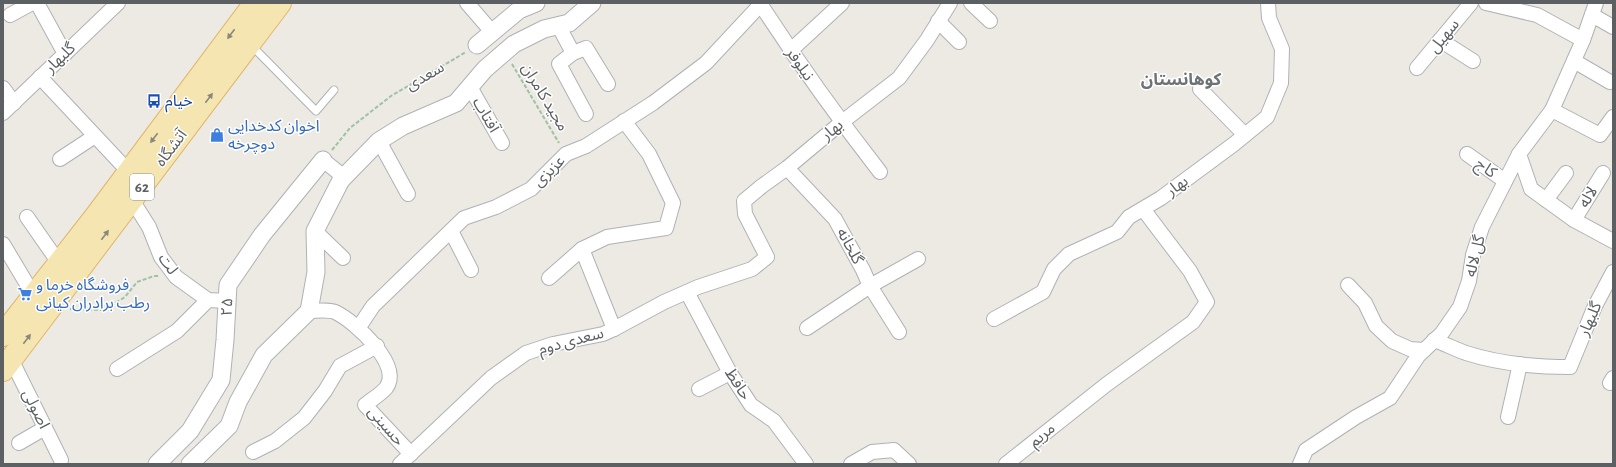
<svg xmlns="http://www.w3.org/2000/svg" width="1616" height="467" font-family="'Alegreya Sans','Noto Sans Arabic',sans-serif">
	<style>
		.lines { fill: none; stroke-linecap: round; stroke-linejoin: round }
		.service-casing { stroke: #afb2b5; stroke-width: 9 }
		.minor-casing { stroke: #afb2b5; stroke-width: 16 }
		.tertiary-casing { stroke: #afb2b5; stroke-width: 19 }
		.primary-casing { stroke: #e1b569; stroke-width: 24 }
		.path { stroke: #9dc2a5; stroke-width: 2; stroke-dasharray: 4 2; stroke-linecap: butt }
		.service { stroke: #fff; stroke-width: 7 }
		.minor { stroke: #fff; stroke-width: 14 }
		.tertiary { stroke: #fff; stroke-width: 17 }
		.primary { stroke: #f5e5b1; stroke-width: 22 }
		.oneway { fill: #8a887a }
		.labels { text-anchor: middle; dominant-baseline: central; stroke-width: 3; stroke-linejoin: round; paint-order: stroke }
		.shield { fill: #fff; stroke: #8d9092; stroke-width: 1 }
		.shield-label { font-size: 15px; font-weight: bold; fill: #5c6063 }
		.street-label { font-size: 16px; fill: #5c6063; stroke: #fff }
		.transit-label { font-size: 16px; fill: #164399; stroke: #fff; text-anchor: start }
		.shop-label { font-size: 16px; fill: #366cbe; stroke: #fff; text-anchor: start }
		.neighbourhood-label { font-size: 17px; font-weight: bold; fill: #6d7275; stroke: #fff }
	</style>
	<rect width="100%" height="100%" fill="#edeae4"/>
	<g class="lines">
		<defs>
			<polyline id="service" points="251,45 316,111 334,90"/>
			<g id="minor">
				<polyline points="37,3 65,54"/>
				<polyline points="467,3 493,33"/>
				<polyline points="971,3 990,21"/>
				<polyline points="1486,3 1537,15 1583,40"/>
				<path d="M 761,5 C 798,62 838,118 880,172"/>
				<polyline points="10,15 32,3"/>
				<polyline points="1592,15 1613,27"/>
				<polyline points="938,21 959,42"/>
				<polyline points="558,25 573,53"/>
				<polyline points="1440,40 1473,61"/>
				<polyline points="790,51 842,3"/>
				<polyline points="1574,61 1610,82"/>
				<polyline points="1417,68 1471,3"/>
				<polyline points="40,77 129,172"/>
				<polyline points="470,87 502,143"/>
				<polyline points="3,88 14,103"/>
				<polyline points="1200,89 1245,135"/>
				<polyline points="1552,110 1600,135 1613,117"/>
				<polyline points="3,113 118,3"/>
				<polyline points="586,114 559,64 573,53 586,48 608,84"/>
				<polyline points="379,141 408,194"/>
				<polyline points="1467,154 1505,181"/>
				<polyline points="1519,154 1531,189 1574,220 1613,241"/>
				<polyline points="60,159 95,136"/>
				<polyline points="323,160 344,177"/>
				<polyline points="787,168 835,219 863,270 870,286 899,332"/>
				<polyline points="132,200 149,227 161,257 176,277 208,300 227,301"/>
				<polyline points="1546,200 1566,173"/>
				<polyline points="27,217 59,263"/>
				<polyline points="1574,220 1603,173"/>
				<polyline points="315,231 343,258"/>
				<polyline points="451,231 471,270"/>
				<polyline points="3,244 34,296"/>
				<polyline points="549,278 582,249"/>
				<polyline points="1348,285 1365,303 1376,326 1392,341 1410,349 1424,350"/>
				<polyline points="687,292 730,373 751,405 774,421 806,464"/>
				<path d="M 309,311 C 317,311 330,309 337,313 C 355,322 403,365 386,388 C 381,394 371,400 365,405 L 411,454"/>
				<polyline points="994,319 1043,292 1054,269 1069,254 1117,232 1129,217 1161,198 1234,144 1267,117 1281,83 1282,49 1269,18 1268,3"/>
				<polyline points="359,327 373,306 464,218 496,207 531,189 566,154 586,146 653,103 706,63 762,3"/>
				<polyline points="807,328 870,286 918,259"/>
				<polyline points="614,329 582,249 607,237 666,228 673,203 649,154 624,121"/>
				<path d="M 1434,340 C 1445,344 1455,349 1466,353 C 1500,364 1534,367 1570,367 L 1595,306 L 1613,272"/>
				<polyline points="11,359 61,460"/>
				<polyline points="117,369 177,331 208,300"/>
				<polyline points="1610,383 1613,378"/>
				<polyline points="699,389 730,373"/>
				<polyline points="1508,417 1520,364"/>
				<polyline points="19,443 45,428"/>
				<polyline points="253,452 275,441 304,418 325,391 340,366 377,346"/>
				<polyline points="400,464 491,378 526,353 553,344 603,334 614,329 664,302 698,287 752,269 767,257 745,214 744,201 762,186 787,168 842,122 899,78 927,40 950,3"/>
				<polyline points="851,464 872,452 894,450 909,464"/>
				<polyline points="1006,464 1107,384 1193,322 1207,302 1190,271 1143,209"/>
				<polyline points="1300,464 1306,450 1356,417 1390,398 1418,356 1442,333 1460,307 1469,281 1473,255 1482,227 1519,154 1552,110 1583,40 1596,3"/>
			</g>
			<g id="tertiary">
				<polyline points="477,45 519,10 536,3"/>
				<polyline points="157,464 190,431 221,380 225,340 228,285 262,235 323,160"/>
				<polyline points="190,464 229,426 238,402 264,355 309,311 316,272 315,231 341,180 379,141 403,126 456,103 485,69 514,44 544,29 569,23 592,3"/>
			</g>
			<g id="primary">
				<polyline points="3,335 96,216 255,3"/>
				<polyline points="3,370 280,3"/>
			</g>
		</defs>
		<use href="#service" class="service-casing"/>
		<use href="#minor" class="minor-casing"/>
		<use href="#tertiary" class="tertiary-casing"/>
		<use href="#primary" class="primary-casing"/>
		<g class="path">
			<polyline points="512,64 559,143"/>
			<polyline points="332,150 350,128 391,96 466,52"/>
			<polyline points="70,309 104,310 125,297 137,282 154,276 160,276"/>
		</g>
		<use href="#service" class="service"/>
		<use href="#minor" class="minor"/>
		<use href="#tertiary" class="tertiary"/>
		<use href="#primary" class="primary"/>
	</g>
	<defs><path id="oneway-solid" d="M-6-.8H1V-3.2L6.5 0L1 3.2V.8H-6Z"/></defs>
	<g class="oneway">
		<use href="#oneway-solid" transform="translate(231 34) rotate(127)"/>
		<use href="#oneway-solid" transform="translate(209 98) rotate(-53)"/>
		<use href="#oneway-solid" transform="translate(154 138) rotate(127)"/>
		<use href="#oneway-solid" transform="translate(105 235) rotate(-53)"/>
		<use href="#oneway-solid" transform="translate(27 339) rotate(-53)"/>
	</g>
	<defs>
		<symbol id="bus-bare" viewBox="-9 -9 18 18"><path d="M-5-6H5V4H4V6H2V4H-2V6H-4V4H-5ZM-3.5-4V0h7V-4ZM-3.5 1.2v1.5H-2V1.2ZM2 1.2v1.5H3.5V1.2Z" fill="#1a4fb4" stroke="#fff" stroke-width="2.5" paint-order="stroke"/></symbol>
		<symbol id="shop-bare" viewBox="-9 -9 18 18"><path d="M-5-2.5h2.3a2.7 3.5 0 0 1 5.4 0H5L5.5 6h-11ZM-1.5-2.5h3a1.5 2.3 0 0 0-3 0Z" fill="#3f7fe0" stroke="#fff" stroke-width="2.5" paint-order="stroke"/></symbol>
		<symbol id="supermarket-bare" viewBox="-9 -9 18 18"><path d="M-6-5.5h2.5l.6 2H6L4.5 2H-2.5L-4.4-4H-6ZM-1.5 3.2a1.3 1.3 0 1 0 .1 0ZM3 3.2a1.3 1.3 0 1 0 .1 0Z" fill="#3f7fe0" stroke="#fff" stroke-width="2.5" paint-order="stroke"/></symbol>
	</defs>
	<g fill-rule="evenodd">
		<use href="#bus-bare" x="144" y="91" width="20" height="20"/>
		<use href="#shop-bare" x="207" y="125" width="20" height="20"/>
		<use href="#supermarket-bare" x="15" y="284" width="20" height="20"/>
	</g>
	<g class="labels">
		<rect class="shield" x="130" y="174" width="24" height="26" rx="3"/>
		<g class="shield-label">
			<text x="142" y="187">62</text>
		</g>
		<g class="street-label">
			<text transform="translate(1444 36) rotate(-51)">سهیل</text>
			<text transform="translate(60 58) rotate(-44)">گلبهار</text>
			<text transform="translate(800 64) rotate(55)">نیلوفر</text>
			<text transform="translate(425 76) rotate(-30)">سعدی</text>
			<text transform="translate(545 97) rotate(59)">مجید کامران</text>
			<text transform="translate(486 115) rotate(60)">آفتاب</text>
			<text transform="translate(832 130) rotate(-39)">بهار</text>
			<text transform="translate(171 148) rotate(-53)">آتشگاه</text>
			<text transform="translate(1486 168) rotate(35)">کاج</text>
			<text transform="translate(549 171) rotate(-44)">عزیزی</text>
			<text transform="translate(1177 186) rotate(-36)">بهار</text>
			<text transform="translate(1588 197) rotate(-59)">لاله</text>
			<text transform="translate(850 246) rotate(62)">گلخانه</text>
			<text transform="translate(1475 256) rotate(-76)">گل لاله</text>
			<text transform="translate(168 264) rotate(55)">لت</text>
			<text transform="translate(227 307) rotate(-87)">۲۵</text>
			<text transform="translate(1590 319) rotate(-66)">گلبهار</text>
			<text transform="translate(571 341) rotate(-15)">سعدی دوم</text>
			<text transform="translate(738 384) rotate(57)">حافظ</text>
			<text transform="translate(36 409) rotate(64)">اصولی</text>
			<text transform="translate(386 426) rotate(49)">حسینی</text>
			<text transform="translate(1042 435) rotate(-39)">مریم</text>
		</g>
		<g class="transit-label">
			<text x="165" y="101">خیام</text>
		</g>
		<g class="shop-label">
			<text x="228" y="126">اخوان کدخدایی<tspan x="228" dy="18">دوچرخه</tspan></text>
			<text x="36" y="285">فروشگاه خرما و<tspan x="36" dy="18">رطب برادران کیانی</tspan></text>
		</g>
		<g class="neighbourhood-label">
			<text x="1181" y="79">کوهانستان</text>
		</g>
	</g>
	<rect width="1616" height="467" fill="none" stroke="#5c6063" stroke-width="8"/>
</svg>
